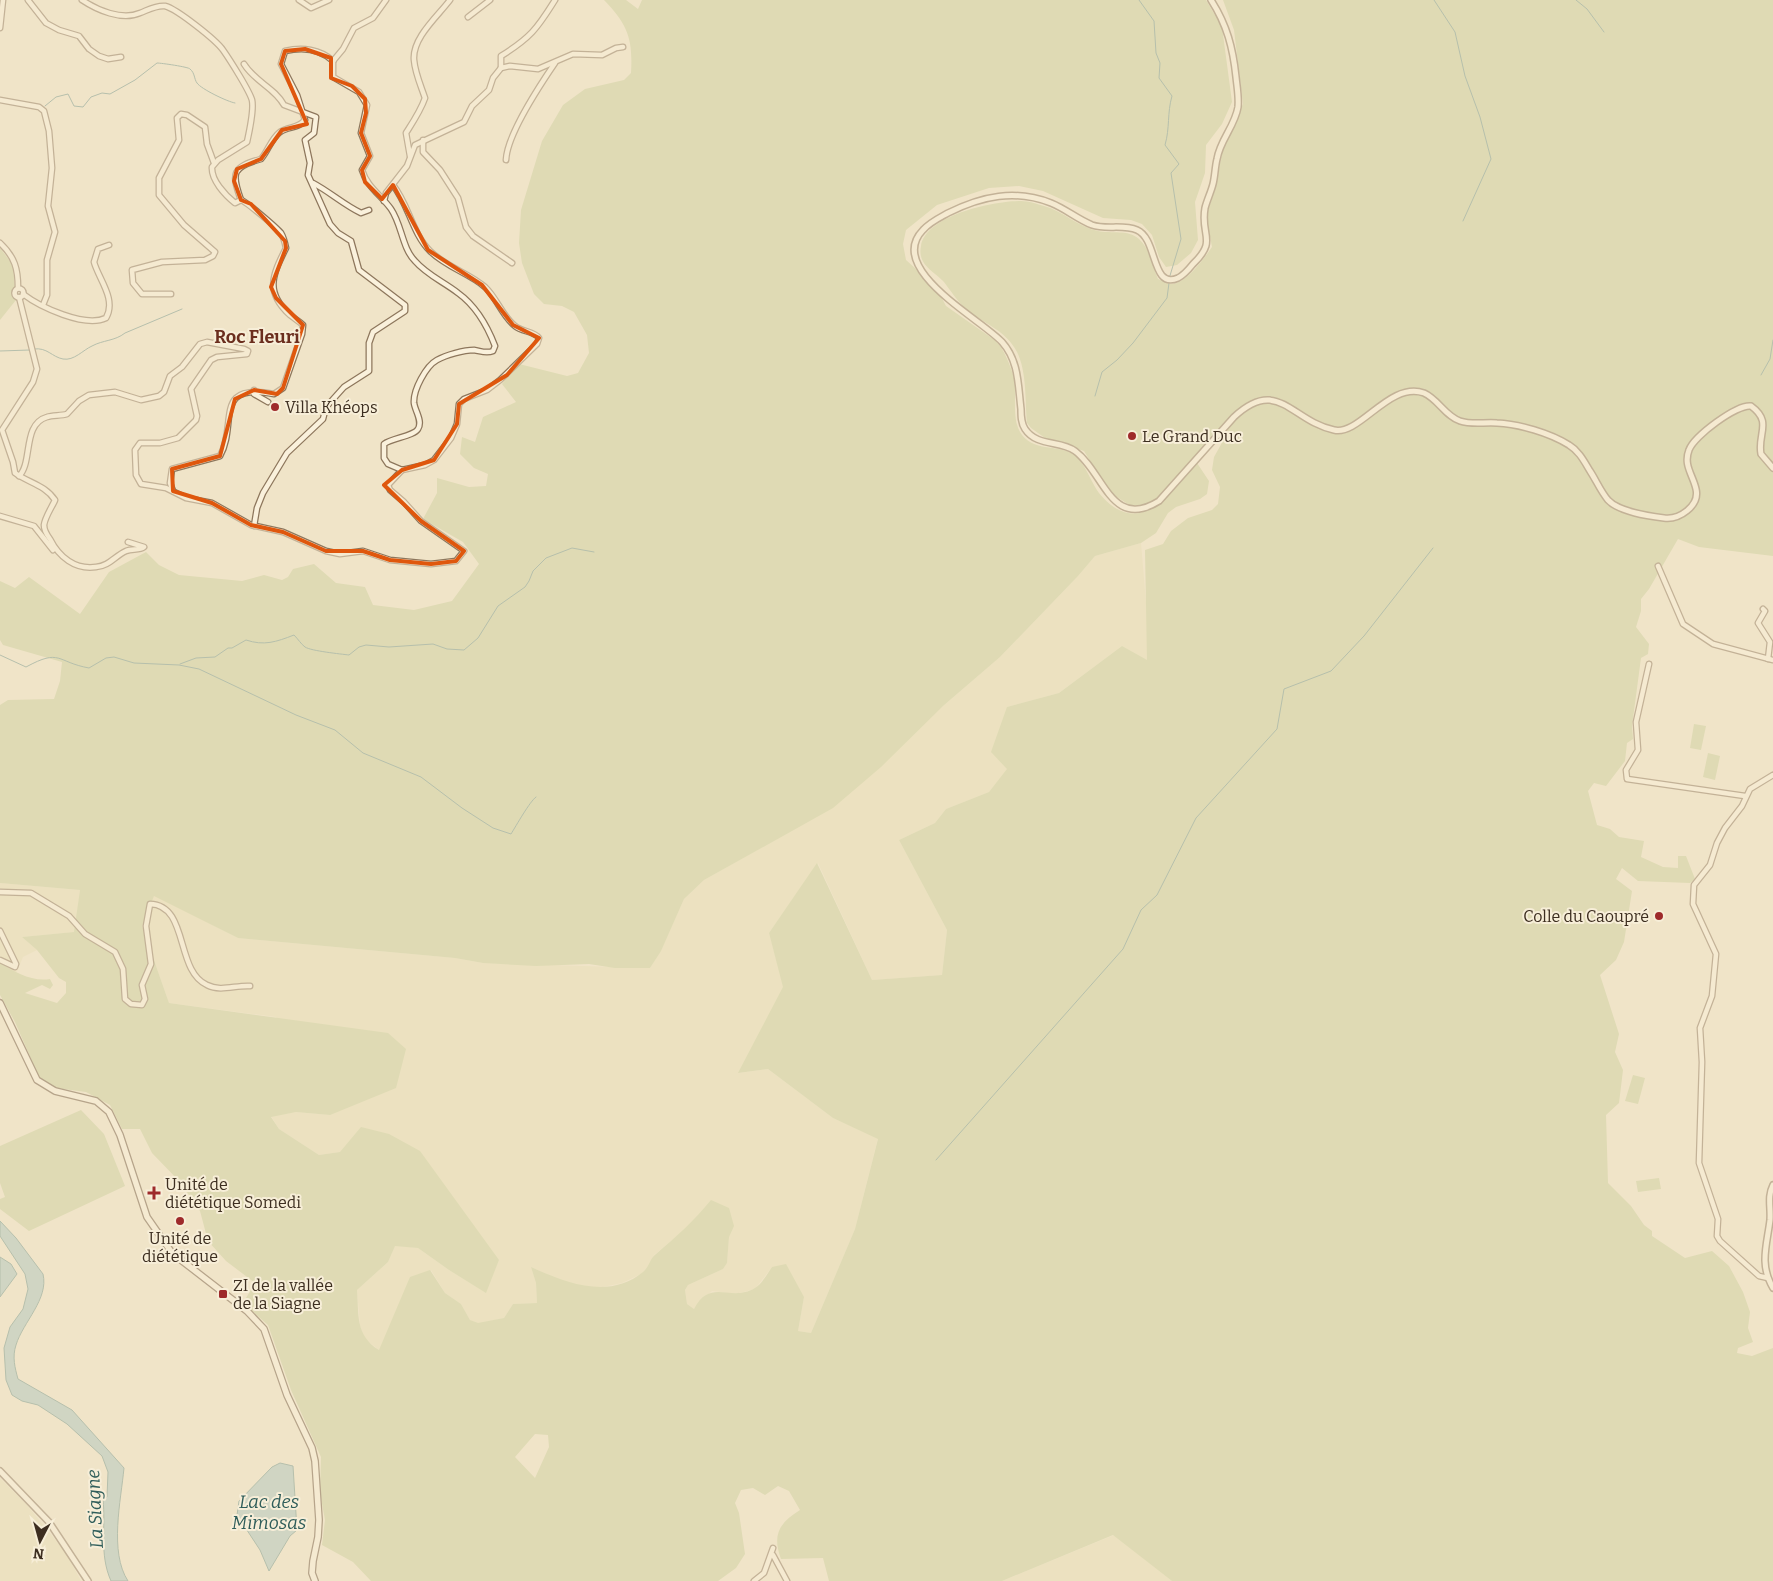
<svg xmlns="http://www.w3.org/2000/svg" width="1773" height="1581" font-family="Bitter,serif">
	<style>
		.farmland { fill: #e6deb5 }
		.green { fill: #c9cf9b; fill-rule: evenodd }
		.water { fill: #a9c4bc; stroke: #6f938a }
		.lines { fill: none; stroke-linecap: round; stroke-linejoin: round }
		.stream { stroke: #6f938a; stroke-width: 1 }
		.minor-casing { stroke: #8d765c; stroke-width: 7 }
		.tertiary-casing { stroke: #8d765c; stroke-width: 8 }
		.secondary-casing { stroke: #6f573f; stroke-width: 8 }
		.minor { stroke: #faf1dc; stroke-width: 4.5 }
		.tertiary { stroke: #faf1dc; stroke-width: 5 }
		.secondary { stroke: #faf1dc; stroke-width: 5.5 }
		.marked { fill: none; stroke: #df570d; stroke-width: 4; stroke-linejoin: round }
		.poi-dot { fill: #9e2a2b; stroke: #f7eed8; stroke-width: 2 }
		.labels { text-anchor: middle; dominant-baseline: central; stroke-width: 4; stroke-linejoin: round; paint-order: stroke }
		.poi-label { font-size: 16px; fill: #3d2e20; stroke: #f7eed8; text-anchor: start }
		.neighbourhood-label { font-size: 18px; font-weight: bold; fill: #6b2e1e; stroke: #f7eed8 }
		.water-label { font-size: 18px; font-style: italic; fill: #2f5d5a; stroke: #f7eed8 }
	</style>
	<rect width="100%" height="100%" fill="#f0e4c8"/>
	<g class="farmland">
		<polygon points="1141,543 1148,626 1147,661 1122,646 1059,693 1007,707 1008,769 989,792 946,809 935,823 899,840 947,930 942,975 872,980 818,863 769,933 784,987 739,1073 768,1069 833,1118 878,1138 855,1229 811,1333 798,1331 804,1297 772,1267 755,1289 736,1294 712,1291 694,1309 687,1304 685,1290 688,1285 723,1269 727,1263 729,1237 692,1224 654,1255 650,1266 641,1274 622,1283 603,1287 587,1287 561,1281 531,1267 536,1283 537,1303 513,1304 504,1318 478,1324 470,1320 461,1304 445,1293 431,1270 379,1350 364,1338 360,1326 357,1290 388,1262 395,1245 418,1248 449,1270 485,1292 499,1260 340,1152 319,1155 279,1129 271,1116 296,1112 330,1115 276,1017 169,1003 142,926 154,895 238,938 455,958 483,963 650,968 661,950 684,899 704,880 780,837 943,706 1000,657 1078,576 1095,556"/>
		<polygon points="0,883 80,890 75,932 22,937 37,950 23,957 16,973 0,963"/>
		<polygon points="0,1478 26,1504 66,1553 81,1581 0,1581"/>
		<polygon points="1114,1535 1172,1581 1002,1581"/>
	</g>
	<g class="green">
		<path d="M 604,0 L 626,0 L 638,9 L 642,0 L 1206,0 L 1222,27 L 1232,102 L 1222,124 L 1206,145 L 1205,173 L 1195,202 L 1198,240 L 1191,253 L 1177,265 L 1166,267 L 1159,257 L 1152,235 L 1142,224 L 1131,220 L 1103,218 L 1043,191 L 1019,186 L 989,188 L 937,205 L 906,230 L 903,244 L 906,260 L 936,287 L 946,306 L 996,341 C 1004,349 1011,367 1014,378 C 1017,395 1011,421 1022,435 C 1036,453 1061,443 1077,457 C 1086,466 1091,482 1099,493 C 1139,541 1170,494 1197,463 L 1209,481 L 1207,494 L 1200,499 L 1176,507 L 1168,513 L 1156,533 L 1141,543 L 1095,556 L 1078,576 L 1000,657 L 943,706 L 881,767 L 833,808 L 704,880 L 684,899 L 661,951 L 650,968 L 615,968 L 589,964 L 536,966 L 483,963 L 455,958 L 238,938 L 154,896 L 142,926 L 169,1003 L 388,1033 L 406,1049 L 396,1088 L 330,1115 L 296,1112 L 271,1117 L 279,1129 L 319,1155 L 340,1152 L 361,1127 L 389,1134 L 420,1151 L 499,1260 L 486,1293 L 449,1270 L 418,1248 L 395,1246 L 388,1262 L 357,1290 C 359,1315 355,1335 379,1350 L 410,1277 L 430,1270 L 445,1293 L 461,1304 L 470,1320 L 478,1323 L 504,1318 L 513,1304 L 537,1303 L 536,1283 L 531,1267 C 566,1283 609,1300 643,1272 C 650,1266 650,1258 656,1254 C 677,1236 694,1221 711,1200 L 729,1208 L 734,1226 L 729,1237 L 727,1263 L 723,1269 L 688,1285 L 685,1290 L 687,1304 L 694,1309 C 711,1277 730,1303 755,1288 C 762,1284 767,1274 772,1267 L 786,1264 L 804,1297 L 798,1331 L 811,1333 L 855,1229 L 878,1139 L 833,1118 L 768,1069 L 738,1073 L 783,987 L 769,933 L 817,863 L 872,980 L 942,975 L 947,930 L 899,840 L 935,823 L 946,809 L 989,792 L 1007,769 L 991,752 L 1007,707 L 1059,693 L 1122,646 L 1147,660 L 1145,550 L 1163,544 L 1171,531 L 1188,518 L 1212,510 L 1218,504 L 1220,487 L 1212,470 L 1214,457 L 1228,432 L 1224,424 L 1161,497 L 1139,507 L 1131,506 L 1117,497 L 1105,485 L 1084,451 L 1045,438 L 1031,428 L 1027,423 C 1025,401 1027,372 1017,352 C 1006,330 982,323 965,308 C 957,301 951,291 944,282 C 934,271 917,265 921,246 C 926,215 994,201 1021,201 C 1029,201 1037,204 1044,206 C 1063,211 1078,227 1098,231 C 1111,234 1128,229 1139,239 C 1150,249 1152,265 1158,279 C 1162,280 1166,283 1170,284 C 1185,286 1205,257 1212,247 L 1206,216 L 1216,187 L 1222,152 L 1243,104 L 1234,30 L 1223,0 L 1773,0 L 1773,556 L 1699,547 L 1678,539 L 1649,589 L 1641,599 L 1641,611 L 1636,627 L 1649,644 L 1648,654 L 1641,658 L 1632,726 L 1633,739 L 1627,743 L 1625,761 L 1606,786 L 1594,783 L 1588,791 L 1597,825 L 1610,829 L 1619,837 L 1644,841 L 1641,857 L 1663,867 L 1678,868 L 1678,856 L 1686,856 L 1695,879 L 1690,883 L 1638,881 L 1622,868 L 1616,879 L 1632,891 L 1624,942 L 1616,960 L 1600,975 L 1619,1034 L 1615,1052 L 1623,1070 L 1619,1103 L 1606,1115 L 1608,1183 L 1631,1206 L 1644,1225 L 1652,1231 L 1652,1236 L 1685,1258 L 1712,1251 L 1729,1266 L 1743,1292 L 1750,1312 L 1748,1328 L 1753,1342 L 1738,1348 L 1737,1353 L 1752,1356 L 1773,1348 L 1773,1581 L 1172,1581 L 1113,1535 L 1002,1581 L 829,1581 L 823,1558 L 781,1559 C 772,1535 779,1523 800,1510 L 789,1491 L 778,1486 L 765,1495 L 753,1488 L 741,1490 L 735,1503 L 739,1513 L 745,1554 L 736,1568 L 718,1581 L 371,1581 L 353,1562 L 322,1545 L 325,1520 L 320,1493 L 321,1457 L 291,1390 L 268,1325 L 243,1303 L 255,1283 L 226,1261 L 208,1241 L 200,1211 L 180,1182 L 152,1153 L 140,1129 L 122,1129 L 110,1105 L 86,1092 L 56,1088 L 39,1077 L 15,1022 L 0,995 L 0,963 C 15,972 32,982 50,979 L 53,985 L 50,989 L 42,985 L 25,993 L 57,1003 L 66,993 L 66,982 L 59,978 L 37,950 L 22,937 L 74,932 L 80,890 L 0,883 L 0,705 L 8,700 L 54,699 L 60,681 L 62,662 L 3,645 L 0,640 L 0,581 L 15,588 L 29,577 L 80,614 L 109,572 L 146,552 L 159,565 L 179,575 L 242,581 L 264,575 L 282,580 L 288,577 L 293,569 L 314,564 L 336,583 L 365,587 L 373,605 L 414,610 L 452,601 L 479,564 L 463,542 L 423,519 L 437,493 L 437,478 L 469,487 L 486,486 L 488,474 L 474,468 L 460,454 L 462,437 L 475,442 L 483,417 L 516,402 L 502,384 L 519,364 L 567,376 L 578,373 L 589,353 L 587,335 L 574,312 L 562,306 L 544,304 L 534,294 L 522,263 L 519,243 L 521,210 L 542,141 L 563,105 L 585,89 L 624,80 L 631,73 C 633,39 628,25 604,0 ZM 535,1434 L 548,1435 L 549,1447 L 535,1478 L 515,1457 Z"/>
		<polygon points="0,248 13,265 16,300 0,320"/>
		<polygon points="1694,724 1706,726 1701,750 1690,748"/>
		<polygon points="1708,753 1720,756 1715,780 1703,777"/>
		<polygon points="1633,1075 1645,1078 1638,1104 1625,1101"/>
		<polygon points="81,1110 104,1134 125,1186 29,1231 0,1209 0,1199 5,1197 0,1183 0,1146"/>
		<polygon points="1659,1178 1661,1189 1638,1192 1636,1181"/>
	</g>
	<g class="water">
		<path d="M 0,1221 L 16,1238 L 43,1274 C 49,1299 23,1322 16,1345 C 12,1357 15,1368 18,1379 L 72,1410 L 124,1468 C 121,1500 109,1552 128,1581 L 111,1581 C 99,1554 106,1528 103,1499 L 107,1497 L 108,1472 L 102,1456 L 67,1424 L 38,1405 L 22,1401 L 12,1395 L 6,1380 L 4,1348 L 10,1327 L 23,1309 L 28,1289 L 25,1274 L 0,1236 Z"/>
		<polygon points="0,1257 11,1264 17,1274 0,1297"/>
		<polygon points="280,1463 293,1466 297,1530 290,1536 269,1571 260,1550 237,1515 239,1501 272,1467"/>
	</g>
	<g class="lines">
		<g class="stream">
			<path d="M 1139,0 L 1154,21 L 1156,53 L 1160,63 L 1159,78 L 1172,96 C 1167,113 1170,128 1165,145 L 1179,164 L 1171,173 L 1181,239 L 1169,279"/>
			<polyline points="1434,0 1455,32 1465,76 1480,117 1491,159 1463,221"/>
			<polyline points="1576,0 1587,9 1604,32"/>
			<path d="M 45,106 L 56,97 L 68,94 L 74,106 L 83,107 L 91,97 L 102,93 L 110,94 L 135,80 L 157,63 C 161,63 189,67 190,69 C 195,73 194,79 197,83 C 201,89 228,102 235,103"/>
			<path d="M 34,349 C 47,347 52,357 63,359 C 74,361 83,350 92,346 C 103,340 115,341 125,333 L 182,309"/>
			<polyline points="0,351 30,350"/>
			<polyline points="1761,375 1770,359 1773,340"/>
			<polyline points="1095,396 1102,372 1117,360 1133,343 1167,298 1169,283"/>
			<path d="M 0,655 L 26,667 C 61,648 56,662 89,668 L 106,658 L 114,657 L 134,663 L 179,665 L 199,669 L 296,715 L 335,730 L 363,753 L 421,777 L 462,808 L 493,828 L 511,834 C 516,826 530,801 536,797"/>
			<path d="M 180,664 L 196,658 L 215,657 L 228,648 L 232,648 L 246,640 C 264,646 276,642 294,635 C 298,639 301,644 305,647 C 311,651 341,654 349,655 L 359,647 L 366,645 L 389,647 L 433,644 L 447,649 L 464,650 L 478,638 L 498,606 L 525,587 L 529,581 L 533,571 L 546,558 L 572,548 L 594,552"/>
			<polyline points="936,1160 1123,949 1141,910 1157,895 1196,818 1277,729 1284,689 1331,671 1364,636 1433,548"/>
		</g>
		<defs>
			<g id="minor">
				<polyline points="28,0 46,23 59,30 79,36 89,49 99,56 108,59 121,57"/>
				<path d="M 82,0 C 97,10 122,21 140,13 C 148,10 156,5 165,6 C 177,9 216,40 223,50 C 230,60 249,90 252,100 C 254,109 249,133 247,142 L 218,160 L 212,167 C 211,180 225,195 235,203 L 241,200 C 231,173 232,167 261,159 C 268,151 271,139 280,132 C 289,126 298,129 305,120 L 297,95 L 281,64 L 285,51 C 302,47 320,49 333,61"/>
				<polyline points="299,0 311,8 329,0"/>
				<polyline points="468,17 490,0"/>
				<polyline points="0,28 3,0"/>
				<path d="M 333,61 L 333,77 L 359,92 L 367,105 L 361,133 L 370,156 L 362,170 C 367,187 381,195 391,209 C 402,225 402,248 415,261 C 427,275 444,282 458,293 C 476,306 487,325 495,346 L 493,351 C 486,354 481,351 474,350 C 464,350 446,355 437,360 C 426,366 413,390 414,403 C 415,411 423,421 418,429 C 414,436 392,438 384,444 L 384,458 L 388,464 L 402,470 L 425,465 L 434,460 L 451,438 L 457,424 L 459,404 L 464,399 L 487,390 L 500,380 L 537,344 L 539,338 C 534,331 522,332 515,326 C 502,316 497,298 485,287 C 469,273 446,267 430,251 C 412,233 409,205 393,185"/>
				<polyline points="333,61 343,49 354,28 373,18 386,0"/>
				<path d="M 244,64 C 255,82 274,87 284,105 L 316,117 L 314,133 L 305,140 L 310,163 L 308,175 L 330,224 L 338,233 L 351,241 L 359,270 L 405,305 L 405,311 L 373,332 L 369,343 L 369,371 L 344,387 L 326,407 L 323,419 L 287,453 L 263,493 L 257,508 L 254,526"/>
				<path d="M 501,68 L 501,56 C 530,38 537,29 555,0"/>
				<polyline points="0,100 39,107 44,111 49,131 52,168 48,206 55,232 47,260 47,295 43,305"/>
				<polyline points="423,140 423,152 440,170 458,198 466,227 473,236 512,263"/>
				<path d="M 410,156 L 406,133 C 413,122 421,110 425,98 C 421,86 415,73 414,60 C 412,38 438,16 450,0"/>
				<path d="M 506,160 C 507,134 540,85 555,63"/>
				<path d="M 313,183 C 330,192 344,205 361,213 L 369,210"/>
				<polyline points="384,201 386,193 407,166 415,145 464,122 472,106 489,90 493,78 501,68 510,66 538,69 573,54 602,55 616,48 623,47"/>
				<path d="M 0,243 C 15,257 18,269 18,288"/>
				<circle cx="19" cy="293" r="4.5"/>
				<path d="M 23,294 C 40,307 85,328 106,318 C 117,299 98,278 94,262 L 98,249 L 109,245"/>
				<polyline points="171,294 142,294 133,283 132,270 162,262 205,260 213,256 215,252 184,225 159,195 159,178 179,140 177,118 181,114 187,115 205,127 207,144 214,163"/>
				<path d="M 19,297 L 37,369 L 33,382 L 2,430 L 13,462 L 15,473 C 29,483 45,485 55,500 C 52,507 45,517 44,525 C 44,530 47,535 50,539 C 59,557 75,570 96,567 C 109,566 115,556 126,551 C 132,548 139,551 144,547 L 128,542"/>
				<polyline points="254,390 254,394 268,402"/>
				<path d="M 19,476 C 33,463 22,424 47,417 C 53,415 61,416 67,414 L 79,401 L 89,395 L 115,392 L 141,400 L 159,396 L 164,392 L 170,376 L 182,367 L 200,344 L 207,342 L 244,349 L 248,351 L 247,354 L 217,357 L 211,360 L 191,389 L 197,416 L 196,420 L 178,438 L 160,443 L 140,443 L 135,450 L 136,475 L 141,484 L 166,488 L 186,498 L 212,503 L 251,525 L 283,532 L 326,551 L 340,554 L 363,551 L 390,560 L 431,564 L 456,561 L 464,551 L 421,521 L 404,502 L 390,490 L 388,485 L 402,470"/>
				<path d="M 173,491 L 170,483 L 172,469 L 220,456 C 238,424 212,382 274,394 L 283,388 L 302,334 L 303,325 C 299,321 295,319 290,315 C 265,292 272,276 286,248 C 285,243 284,238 281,233 C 277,228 247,202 241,200"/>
				<polyline points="0,516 34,526 53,550"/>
				<polyline points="1658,566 1683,624 1713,644 1773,660"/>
				<polyline points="1763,609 1765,611 1758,623 1770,642 1768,659"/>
				<polyline points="1649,664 1636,722 1638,750 1626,770 1627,779 1745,796"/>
				<path d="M 0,892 L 31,893 L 69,916 L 85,934 L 115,952 L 123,969 L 125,999 L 131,1004 L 142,1005 L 145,999 L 142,985 L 151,964 L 146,926 L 150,904 C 189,905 175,971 207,985 C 221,992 235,985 250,986"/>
				<polyline points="0,931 16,964 15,967 0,960"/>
				<polyline points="1768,1278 1759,1276 1720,1241 1717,1236 1718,1219 1699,1163 1702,1062 1700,1028 1712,996 1716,954 1693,904 1694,885 1710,865 1717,843 1725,828 1742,806 1750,789 1773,775"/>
				<polyline points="773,1555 787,1581"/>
				<polyline points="754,1581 764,1573 773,1548"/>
			</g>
			<g id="tertiary">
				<path d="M 1211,0 C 1227,25 1233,48 1236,77 C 1237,87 1239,97 1238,107 C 1235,126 1220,140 1217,159 C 1215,167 1215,176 1213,184 C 1211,192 1207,200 1205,208 C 1200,236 1218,240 1193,264 C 1189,269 1184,275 1178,278 C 1151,290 1158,239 1137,230 C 1123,224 1106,230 1092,225 C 1077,219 1066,209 1051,203 C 1015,189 982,196 948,213 C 939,218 930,222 923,230 C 885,269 981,319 1002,342 C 1019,361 1018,385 1021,409 C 1021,416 1021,423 1025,429 C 1037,447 1060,440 1075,451 C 1104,472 1111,531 1159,501 L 1234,417 C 1278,376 1291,421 1334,430 C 1360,436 1389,381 1424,393 C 1438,399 1445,416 1460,421 C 1472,425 1484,422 1497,423 C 1519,424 1550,433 1569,445 C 1579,451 1584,461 1590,471 C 1596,480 1601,492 1608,500 C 1619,512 1649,516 1664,518 C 1679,520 1700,506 1696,489 C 1693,475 1683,465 1689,450 C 1694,436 1737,404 1751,406 C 1773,422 1757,434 1761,454 L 1773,468"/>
				<path d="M 1773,1185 C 1767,1197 1771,1207 1770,1220 C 1767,1245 1759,1264 1773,1288"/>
				<polyline points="0,1471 49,1522 88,1581"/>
			</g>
			<polyline id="secondary" points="0,1003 37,1080 55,1091 96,1101 109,1112 120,1135 147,1217 172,1253 247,1311 264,1329 287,1395 312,1448 315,1461 319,1520 318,1537 313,1561 312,1573 315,1581"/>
		</defs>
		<use href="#minor" class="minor-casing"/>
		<use href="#tertiary" class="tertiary-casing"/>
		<use href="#secondary" class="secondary-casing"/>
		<use href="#minor" class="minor"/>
		<use href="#tertiary" class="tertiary"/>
		<use href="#secondary" class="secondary"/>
	</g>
	<path d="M0 0H1773V1581H0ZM 305,49 L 331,58 L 331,78 L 352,86 L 365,99 L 366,113 L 361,133 L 370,156 L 362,170 L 365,182 L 382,199 L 393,185 L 428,250 L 482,285 L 513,325 L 539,338 L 507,375 L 459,404 L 457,424 L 434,460 L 402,470 L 384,485 L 421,521 L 464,551 L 456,561 L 431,564 L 390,560 L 363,551 L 326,551 L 283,532 L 251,525 L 212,503 L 173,491 L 172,469 L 220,456 L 235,399 L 254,390 L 277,394 L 283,388 L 303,325 L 276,298 L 271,287 L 286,248 L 285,241 L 251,204 L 241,200 L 234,181 L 237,169 L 261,159 L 282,130 L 307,124 L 281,64 L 285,51 Z" fill="#f0e4c8" fill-opacity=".55" fill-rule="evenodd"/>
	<path class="marked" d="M 305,49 L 331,58 L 331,78 L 352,86 L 365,99 L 366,113 L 361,133 L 370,156 L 362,170 L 365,182 L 382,199 L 393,185 L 428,250 L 482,285 L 513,325 L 539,338 L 507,375 L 459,404 L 457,424 L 434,460 L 402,470 L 384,485 L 421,521 L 464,551 L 456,561 L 431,564 L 390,560 L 363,551 L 326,551 L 283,532 L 251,525 L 212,503 L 173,491 L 172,469 L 220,456 L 235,399 L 254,390 L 277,394 L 283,388 L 303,325 L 276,298 L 271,287 L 286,248 L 285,241 L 251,204 L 241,200 L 234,181 L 237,169 L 261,159 L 282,130 L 307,124 L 281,64 L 285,51 Z"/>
	<g class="poi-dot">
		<circle cx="275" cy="407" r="5"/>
		<circle cx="1132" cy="436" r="5"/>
		<circle cx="1659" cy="916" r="5"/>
		<path d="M151.5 1185.5h5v5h5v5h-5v5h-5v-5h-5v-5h5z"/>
		<circle cx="180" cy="1221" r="5"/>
		<rect x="218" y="1289" width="10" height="10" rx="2.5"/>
	</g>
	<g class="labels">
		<g class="poi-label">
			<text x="285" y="407">Villa Khéops</text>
			<text x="1142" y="436">Le Grand Duc</text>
			<text x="1649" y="916" text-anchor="end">Colle du Caoupré</text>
			<text x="165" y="1184">Unité de<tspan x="165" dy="18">diététique Somedi</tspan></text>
			<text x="180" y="1238" text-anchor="middle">Unité de<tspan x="180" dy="18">diététique</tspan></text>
			<text x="233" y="1285">ZI de la vallée<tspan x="233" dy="18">de la Siagne</tspan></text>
		</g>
		<g class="neighbourhood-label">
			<text x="257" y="337">Roc Fleuri</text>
		</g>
		<g class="water-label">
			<text x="269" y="1502">Lac des<tspan x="269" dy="21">Mimosas</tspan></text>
			<text transform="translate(95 1509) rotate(-93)">La Siagne</text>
		</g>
	</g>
	<g transform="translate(40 1541) rotate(186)" stroke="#f7eed8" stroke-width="4" paint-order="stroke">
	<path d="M0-4L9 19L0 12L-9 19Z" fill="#3d2e20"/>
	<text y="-8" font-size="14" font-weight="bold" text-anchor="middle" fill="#3d2e20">N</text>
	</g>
</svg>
